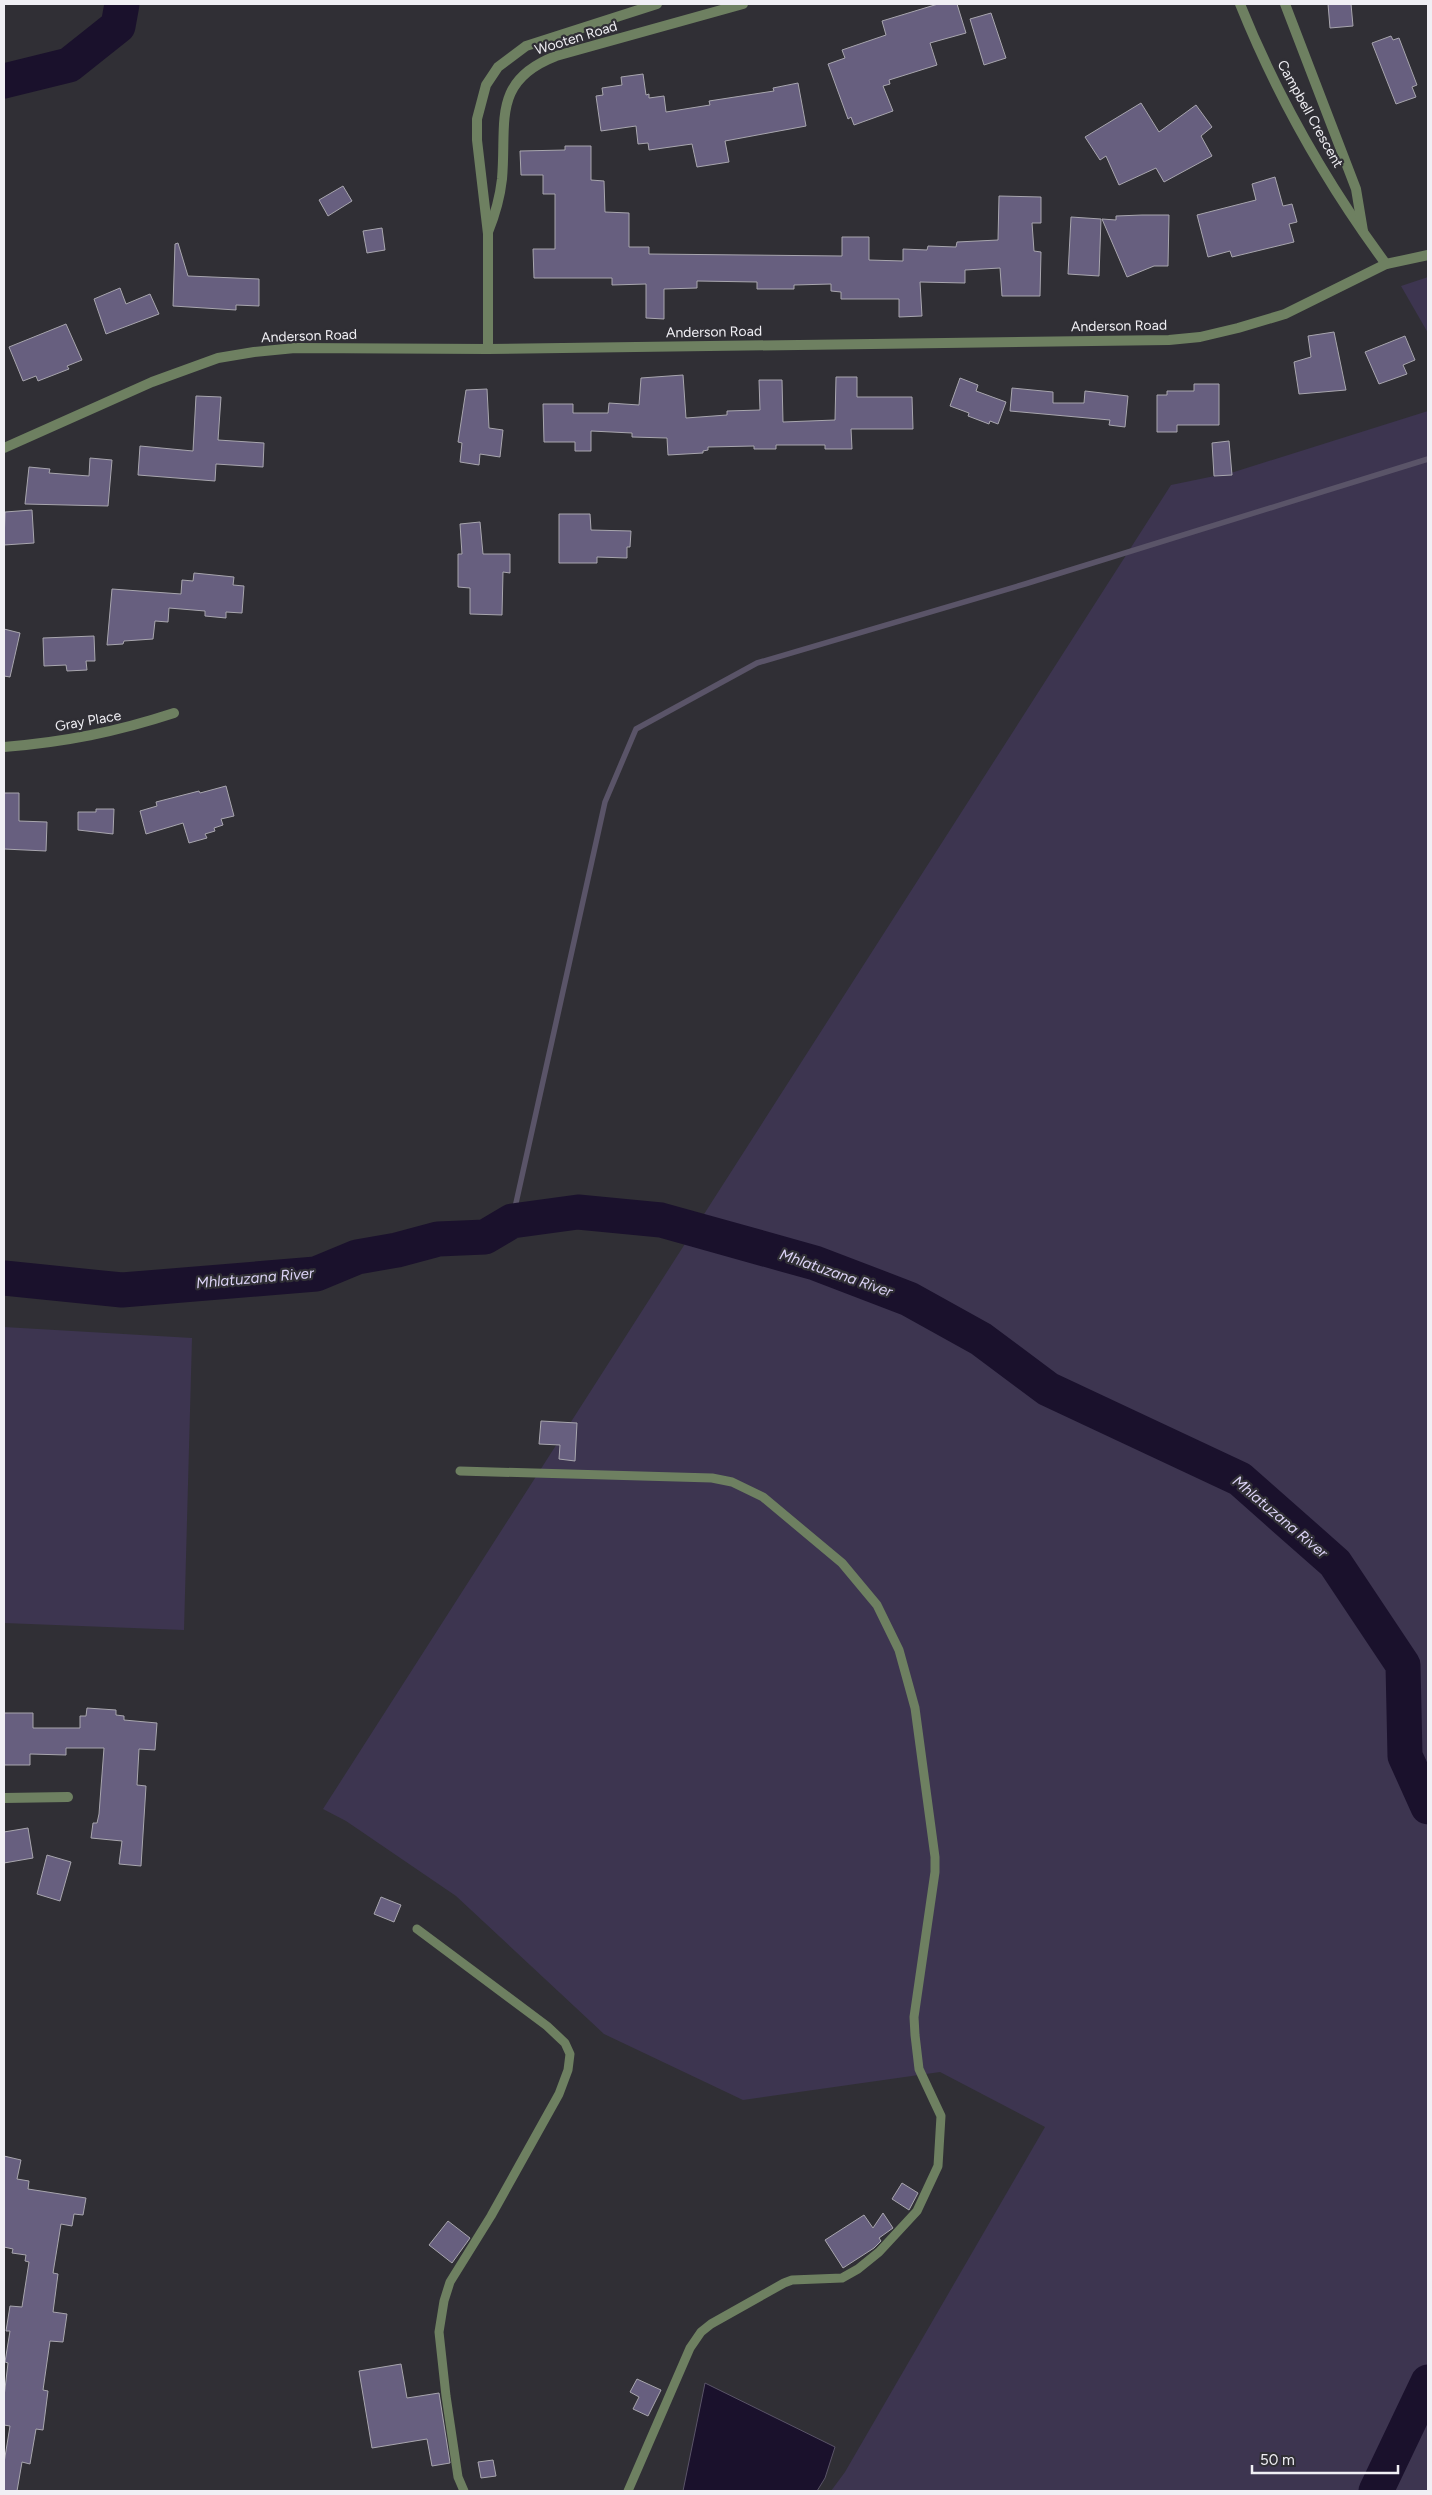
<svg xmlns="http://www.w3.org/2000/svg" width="1432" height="2495" font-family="Figtree,sans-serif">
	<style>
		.green { fill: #3d3550 }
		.water { fill: #1a112c; stroke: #5a5468 }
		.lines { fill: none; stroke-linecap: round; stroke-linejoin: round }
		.stream { stroke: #5a5468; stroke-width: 5.5 }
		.river { stroke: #1a112c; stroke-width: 35 }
		.building { fill: #675f7f; stroke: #a8a6ae }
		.lane { stroke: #6e8061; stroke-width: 9 }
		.street { stroke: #6e8061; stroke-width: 10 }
		.labels { text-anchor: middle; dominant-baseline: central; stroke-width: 4.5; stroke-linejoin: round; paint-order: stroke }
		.street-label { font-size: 14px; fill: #f0eff4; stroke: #302f35 }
		.water-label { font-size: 15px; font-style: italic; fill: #dcd3f6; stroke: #302f35 }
	</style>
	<rect width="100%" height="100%" fill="#302f35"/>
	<g class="green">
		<polygon points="1428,277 1428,333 1401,286"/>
		<polygon points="1428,411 1428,2491 831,2491 845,2472 1045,2127 940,2072 743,2100 604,2034 456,1896 346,1821 323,1809 1171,485 1234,472"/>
		<polygon points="4,1327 192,1338 184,1630 4,1623"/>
	</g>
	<polygon class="water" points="705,2383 835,2447 825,2478 817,2491 683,2491"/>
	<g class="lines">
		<polyline class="stream" points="512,1221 605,802 636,729 757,663 1025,584 1428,459"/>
		<g class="river">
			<polyline points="4,81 69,65 118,26 122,4"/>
			<polyline points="4,1278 122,1290 316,1274 357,1257 397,1250 438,1239 485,1237 512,1221 578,1212 661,1220 815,1263 909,1299 981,1339 1048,1389 1240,1479 1335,1563 1403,1665 1405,1756 1428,1807"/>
			<polyline points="1376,2491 1428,2382"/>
		</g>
	</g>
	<g class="building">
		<polygon points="938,4 957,4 966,33 930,43 937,65 889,80 890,84 883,86 893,111 854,125 851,117 848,119 828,64 845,58 842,50 886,35 882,21"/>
		<polygon points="1328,4 1351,4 1353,26 1330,28"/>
		<polygon points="991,13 1006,58 984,65 970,19"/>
		<polygon points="1391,36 1393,40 1399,38 1417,85 1412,87 1416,97 1396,104 1372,43"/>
		<polygon points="643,74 646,95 649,94 649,98 664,96 666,112 710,105 709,101 774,91 773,88 798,83 806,126 725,141 729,162 697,167 692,144 649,150 648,143 638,144 636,126 601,131 596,96 603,95 602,88 622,85 621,77"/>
		<polygon points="1141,103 1159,132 1196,105 1212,127 1201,136 1212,156 1164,182 1156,168 1119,185 1106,156 1100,160 1085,137"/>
		<polygon points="565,146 591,146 591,180 604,181 605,212 629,213 629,247 649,247 649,254 842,256 842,237 869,237 869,260 903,261 903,249 927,250 928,246 956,247 957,242 998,240 999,196 1041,197 1041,223 1032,223 1034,251 1041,252 1040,296 1002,296 1000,268 965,270 965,283 920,282 922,316 899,317 899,299 841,299 841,292 831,291 831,284 794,285 794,289 757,289 757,282 697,281 697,288 664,289 664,319 646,318 646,284 612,285 612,278 534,278 533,249 555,249 555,194 543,194 543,175 521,175 520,151 565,150"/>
		<polygon points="1275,177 1283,206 1292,204 1297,222 1289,224 1294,242 1232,257 1230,251 1208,257 1197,215 1256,200 1252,184"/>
		<polygon points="343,186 352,201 328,216 319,200"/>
		<polygon points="1142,215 1169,215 1168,266 1154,266 1127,277 1102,219 1116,220 1116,216"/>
		<polygon points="1071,217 1101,219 1099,276 1068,274"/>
		<polygon points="382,228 385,250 367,253 363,231"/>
		<polygon points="178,243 188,276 259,279 259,306 236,305 236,310 173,306 175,244"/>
		<polygon points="120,288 126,304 150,294 159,314 106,334 94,299"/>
		<polygon points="66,324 82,360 67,366 69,369 38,381 36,376 23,381 9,347"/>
		<polygon points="1334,332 1346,390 1299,394 1294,362 1311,357 1308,336"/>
		<polygon points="1405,336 1415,360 1403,365 1407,374 1379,384 1365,352"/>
		<polygon points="683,375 686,418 727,415 727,411 760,410 759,380 782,380 783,422 835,420 836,377 857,377 857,397 912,397 913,429 851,429 852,449 825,449 825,445 776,445 776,449 754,449 754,446 708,447 708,450 703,451 703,453 668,455 667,438 632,437 632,433 591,431 591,451 575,451 575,442 544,442 543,404 573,404 573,413 608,413 609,403 639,405 641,378"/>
		<polygon points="960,378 978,385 976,391 1006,402 998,424 990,421 989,424 968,416 969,413 950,406"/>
		<polygon points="1194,384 1219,384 1219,425 1177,425 1177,432 1157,432 1157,395 1167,395 1167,391 1194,391"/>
		<polygon points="1012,388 1053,392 1053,403 1084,403 1085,391 1128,396 1125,427 1109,425 1110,420 1010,411"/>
		<polygon points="487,389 489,428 503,430 500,457 480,454 479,465 460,462 462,443 458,442 466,390"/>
		<polygon points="196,396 221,397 218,440 264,443 263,467 216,464 215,481 138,475 140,446 193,451"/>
		<polygon points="1229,441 1232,475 1214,476 1212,443"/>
		<polygon points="90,458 112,460 108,506 25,504 29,467 50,469 49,473 89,476"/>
		<polygon points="32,510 34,543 4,545 5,512"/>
		<polygon points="559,514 590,514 591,530 631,531 630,547 627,547 627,558 597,557 597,563 559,563"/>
		<polygon points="480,522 483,554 510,554 510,573 503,572 502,615 470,614 470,588 458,587 458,554 462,554 460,524"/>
		<polygon points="194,573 234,577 233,585 244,586 242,613 226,612 226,618 205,616 205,611 169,608 168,622 155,621 153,639 124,641 123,644 107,645 112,589 181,594 182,580 193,581"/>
		<polygon points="4,629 20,633 10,677 4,676"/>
		<polygon points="94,636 95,661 86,661 87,670 67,671 66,665 44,666 43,638"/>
		<polygon points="226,786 234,816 221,819 223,825 214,828 215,831 205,834 207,838 189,843 183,823 146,834 140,811 157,806 156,802 199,791 200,793"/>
		<polygon points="4,793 19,793 19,821 47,822 46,851 4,849"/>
		<polygon points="96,809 114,809 113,834 78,830 78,812 96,812"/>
		<polygon points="541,1421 577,1423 575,1461 559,1459 560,1445 539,1444"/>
		<polygon points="87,1708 116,1710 116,1715 124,1716 124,1720 157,1723 155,1750 139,1749 137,1785 146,1786 141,1866 119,1864 122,1841 91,1838 93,1823 97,1823 99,1814 104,1748 66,1748 66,1755 30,1754 30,1765 4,1765 4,1713 33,1713 33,1728 80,1728 80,1716 86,1716"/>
		<polygon points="28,1828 33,1858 4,1863 4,1832"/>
		<polygon points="47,1855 71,1862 60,1901 37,1894"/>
		<polygon points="381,1897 401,1905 394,1922 374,1914"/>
		<polygon points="4,2156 21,2160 17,2179 29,2181 28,2189 86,2198 83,2215 74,2214 72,2226 61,2224 53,2273 58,2274 53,2312 67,2314 63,2342 50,2341 43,2390 48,2391 43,2430 36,2429 30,2464 22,2462 17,2491 4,2491 4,2463 10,2426 4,2425 4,2397 8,2363 5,2362 10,2331 6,2331 10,2306 22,2307 29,2262 25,2261 26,2255 12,2253 13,2249 4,2247"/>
		<polygon points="902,2183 918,2193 909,2210 892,2199"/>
		<polygon points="883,2213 893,2228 879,2238 881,2241 874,2248 843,2268 825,2240 864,2215 873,2228"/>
		<polygon points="448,2221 470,2238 452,2263 429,2245"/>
		<polygon points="401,2364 407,2398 439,2393 450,2463 432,2466 427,2439 372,2448 359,2371"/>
		<polygon points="637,2379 661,2390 648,2416 633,2409 639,2397 630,2392"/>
		<polygon points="493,2460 496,2476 481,2478 478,2462"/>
	</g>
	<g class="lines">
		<g class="lane">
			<polyline points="460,1471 712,1478 732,1482 763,1497 842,1563 877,1605 899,1650 915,1708 935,1857 935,1872 914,2017 915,2035 919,2069 941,2116 938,2166 917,2211 879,2252 858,2269 842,2278 792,2280 784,2283 711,2324 701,2332 690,2348 628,2491"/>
			<polyline points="417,1929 547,2026 565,2043 570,2054 568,2070 559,2094 491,2216 450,2282 444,2301 439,2332 446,2396 458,2477 464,2491"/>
		</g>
		<g class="street">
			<path d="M 1240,4 C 1277,96 1327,184 1386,264"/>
			<polyline points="1285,4 1356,189 1363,231"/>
			<path d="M 488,232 C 495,215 500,197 502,179 C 507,122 491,81 556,56 L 743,4"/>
			<polyline points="488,349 488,234 477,140 477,119 486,85 498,67 526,46 657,4"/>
			<polyline points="4,448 152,382 218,358 254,352 295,348 488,349 1169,340 1200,337 1238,328 1285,314 1386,264 1428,255"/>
			<path d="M 4,747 C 65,742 116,732 174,713"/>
			<polyline points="4,1798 68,1797"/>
		</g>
	</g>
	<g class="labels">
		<g class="street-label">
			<text transform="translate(576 38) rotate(-17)">Wooten Road</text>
			<text transform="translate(1310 114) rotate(61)">Campbell Crescent</text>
			<text transform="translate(1119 326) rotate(-1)">Anderson Road</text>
			<text transform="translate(714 332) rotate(-1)">Anderson Road</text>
			<text transform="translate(309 336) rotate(-2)">Anderson Road</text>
			<text transform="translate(88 721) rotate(-10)">Gray Place</text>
		</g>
		<g class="water-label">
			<text transform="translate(836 1273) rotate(19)">Mhlatuzana River</text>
			<text transform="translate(255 1278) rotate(-5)">Mhlatuzana River</text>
			<text transform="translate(1280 1517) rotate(40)">Mhlatuzana River</text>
		</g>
	</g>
	<rect width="1432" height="2495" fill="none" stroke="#f0eff4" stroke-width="10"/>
	<path d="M1252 2465v8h146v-8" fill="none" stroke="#f0eff4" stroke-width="2.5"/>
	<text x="1260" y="2465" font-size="15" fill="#f0eff4" stroke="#302f35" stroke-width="4" paint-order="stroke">50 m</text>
</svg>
